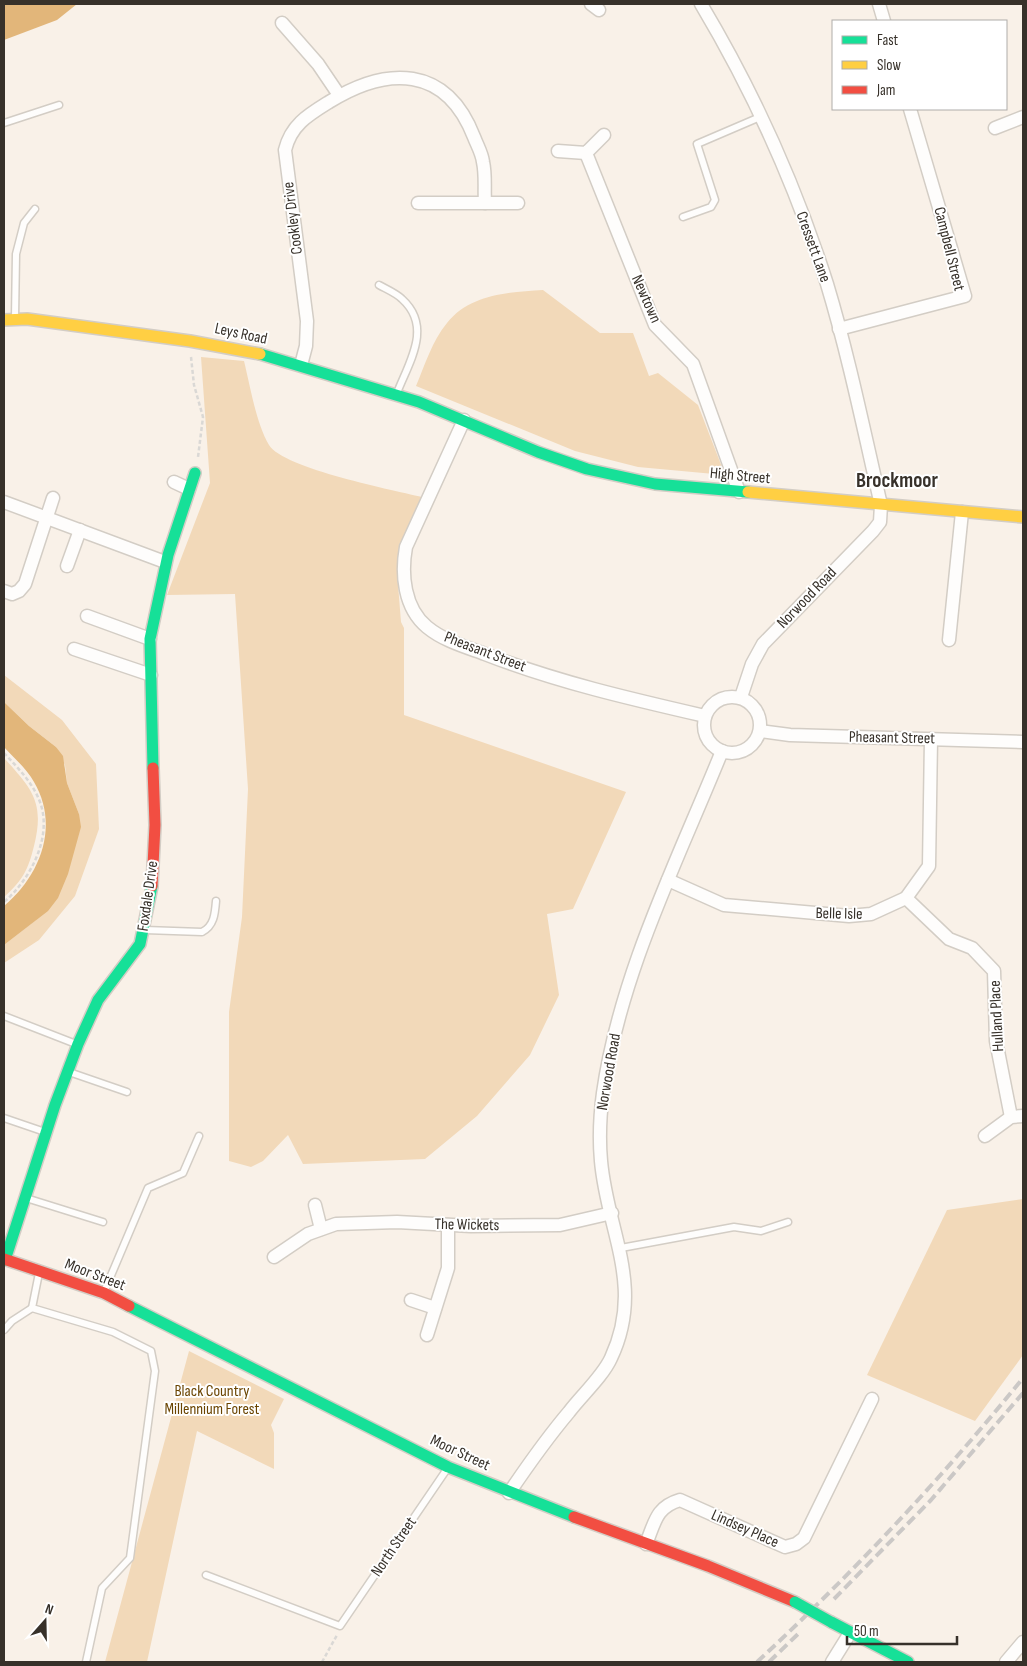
<svg xmlns="http://www.w3.org/2000/svg" width="1027" height="1666" font-family="'Sofia Sans Condensed',sans-serif">
	<style>
		.green { fill: #f2d9b9 }
		.water { fill: #e2b67a }
		.lines { fill: none; stroke-linecap: round; stroke-linejoin: round }
		.lane-casing { stroke: #d3cdc5; stroke-width: 9 }
		.street-casing { stroke: #d3cdc5; stroke-width: 15 }
		.fast-casing { stroke: #d3cdc5; stroke-width: 14 }
		.slow-casing { stroke: #d3cdc5; stroke-width: 14 }
		.jam-casing { stroke: #d3cdc5; stroke-width: 14 }
		.path { stroke: #dad8d5; stroke-width: 2.5; stroke-dasharray: 4 2.5; stroke-linecap: butt }
		.lane { stroke: #fefdfc; stroke-width: 6 }
		.street { stroke: #fefdfc; stroke-width: 12 }
		.fast { stroke: #16e098; stroke-width: 11 }
		.slow { stroke: #ffcf43; stroke-width: 11 }
		.jam { stroke: #f24e42; stroke-width: 11 }
		.rail { stroke: #cbc8c6; stroke-width: 4; stroke-dasharray: 10 5; stroke-linecap: butt }
		.fast-bridge-casing { stroke: #d3cdc5; stroke-width: 14; stroke-linecap: butt }
		.fast-bridge { stroke: #16e098; stroke-width: 11 }
		.labels { text-anchor: middle; dominant-baseline: central; stroke-width: 4; stroke-linejoin: round; paint-order: stroke }
		.street-label { font-size: 16px; fill: #37312a; stroke: #fff }
		.park-label { font-size: 16px; fill: #6a4400; stroke: #fff }
		.district-label { font-size: 21px; font-weight: bold; fill: #37312a; stroke: #fff }
	</style>
	<rect width="100%" height="100%" fill="#f9f1e8"/>
	<g class="green">
		<path d="M 543,290 L 600,333 L 633,333 L 649,376 L 658,373 L 698,405 L 725,475 L 638,467 L 575,451 L 416,386 C 425,365 432,341 447,323 C 470,294 509,292 543,290 Z"/>
		<path d="M 201,357 L 244,361 C 250,385 256,423 269,445 C 284,469 394,490 426,498 L 399,548 L 397,572 L 401,622 L 404,628 L 404,715 L 626,792 L 573,909 L 547,914 L 559,995 L 530,1055 L 477,1116 L 425,1159 L 303,1164 L 288,1135 L 263,1161 L 251,1167 L 229,1161 L 229,1012 L 242,917 L 248,789 L 235,594 L 167,595 L 210,483 Z"/>
		<polygon points="4,675 62,720 96,764 99,829 75,896 39,940 4,963 4,945 36,920 79,814 67,783 65,765 56,747 29,726 4,702"/>
		<path d="M 4,758 C 32,789 45,802 34,846 C 28,870 23,880 4,897 Z"/>
		<polygon points="1023,1199 1023,1355 975,1421 867,1375 947,1210"/>
		<polygon points="189,1351 284,1399 271,1425 274,1433 274,1469 197,1431 147,1662 105,1662"/>
	</g>
	<g class="water">
		<polygon points="4,4 77,4 57,20 4,40"/>
		<path d="M 4,702 L 29,726 L 56,747 L 63,756 L 67,783 L 79,814 L 81,827 L 68,874 L 58,898 L 48,911 L 4,945 L 4,906 C 40,876 60,826 34,782 C 27,769 14,758 4,747 Z"/>
	</g>
	<g class="lines">
		<defs>
			<g id="lane">
				<polyline points="4,123 59,105"/>
				<polyline points="683,217 711,207 715,200 697,144 760,117"/>
				<path d="M 379,285 C 386,289 396,293 402,299 C 433,327 409,362 397,393"/>
				<polyline points="15,318 16,254 24,223 35,209"/>
				<path d="M 145,930 L 202,932 C 214,926 215,914 216,901"/>
				<polyline points="4,1016 76,1044"/>
				<polyline points="69,1072 127,1092"/>
				<polyline points="4,1118 45,1132"/>
				<polyline points="26,1198 103,1222"/>
				<polyline points="621,1248 734,1227 761,1231 788,1222"/>
				<polyline points="39,1273 32,1308 113,1332 151,1351 155,1371 130,1558 102,1588 86,1662"/>
				<polyline points="104,1292 148,1188 183,1173 199,1136"/>
				<polyline points="4,1330 12,1321 32,1308"/>
				<polyline points="206,1575 340,1626 447,1469"/>
			</g>
			<g id="street">
				<polyline points="591,4 599,10"/>
				<path d="M 701,4 C 753,91 796,187 827,284 C 849,357 864,431 881,505 L 880,522 L 873,531 L 763,644 L 752,664 L 741,697"/>
				<polyline points="879,4 884,21"/>
				<polyline points="282,23 318,64 339,95"/>
				<polyline points="995,128 1023,117"/>
				<polyline points="558,151 586,153 604,135"/>
				<polyline points="586,153 655,325 693,364 739,492"/>
				<polyline points="418,203 518,203"/>
				<polyline points="839,329 965,296 910,109"/>
				<path d="M 301,365 L 306,346 L 307,321 L 285,150 C 291,125 308,115 329,102 C 387,66 446,65 474,137 C 477,145 482,153 483,162 C 486,175 484,190 485,203"/>
				<path d="M 464,420 L 406,547 C 401,574 404,608 427,627 C 444,641 466,647 485,654 C 557,682 631,699 705,716"/>
				<polyline points="174,482 189,489"/>
				<polyline points="4,502 165,562"/>
				<polyline points="67,566 80,530"/>
				<polyline points="4,591 12,594 19,591 25,584 53,498"/>
				<polyline points="87,616 150,639"/>
				<polyline points="949,640 962,512"/>
				<polyline points="74,649 151,675"/>
				<circle cx="732" cy="725" r="28"/>
				<polyline points="760,731 790,735 1023,742"/>
				<polyline points="668,880 724,905 849,916 871,914 906,898 929,866 931,739"/>
				<polyline points="906,898 949,939 972,948 994,971 996,1041 1011,1117"/>
				<polyline points="985,1136 1011,1117 1023,1116"/>
				<polyline points="315,1205 321,1229"/>
				<polyline points="274,1257 308,1234 336,1224 397,1222 471,1226 560,1225 612,1213"/>
				<polyline points="411,1300 435,1308"/>
				<polyline points="427,1335 448,1268 448,1225"/>
				<path d="M 509,1493 C 528,1465 547,1438 569,1412 C 581,1396 603,1376 611,1358 C 645,1286 607,1231 601,1161 C 599,1139 600,1115 603,1093 C 620,974 677,862 722,751"/>
				<path d="M 646,1544 C 655,1522 656,1507 680,1500 L 785,1547 L 796,1544 L 804,1538 L 872,1399"/>
				<polyline points="832,1662 850,1633"/>
				<polyline points="1006,1662 1023,1642"/>
			</g>
			<g id="fast">
				<polyline points="260,354 419,402 538,452 587,469 655,484 748,492"/>
				<polyline points="153,768 150,639 168,555 195,473"/>
				<polyline points="5,1260 55,1105 78,1044 98,1000 140,944 152,886"/>
				<polyline points="129,1306 448,1467 574,1517"/>
				<polyline points="831,1622 908,1662"/>
			</g>
			<g id="slow">
				<polyline points="4,320 27,319 190,341 260,354"/>
				<polyline points="748,492 1023,517"/>
			</g>
			<g id="jam">
				<polyline points="152,886 155,825 153,768"/>
				<polyline points="4,1259 104,1293 129,1306"/>
				<polyline points="574,1517 708,1566 795,1602"/>
			</g>
		</defs>
		<use href="#lane" class="lane-casing"/>
		<use href="#street" class="street-casing"/>
		<use href="#fast" class="fast-casing"/>
		<use href="#slow" class="slow-casing"/>
		<use href="#jam" class="jam-casing"/>
		<g class="path">
			<polyline points="191,357 194,385 203,417 198,457"/>
			<path d="M 4,753 C 18,768 33,783 40,802 C 53,837 30,880 4,902"/>
			<polyline points="322,1662 337,1635"/>
		</g>
		<use href="#lane" class="lane"/>
		<use href="#street" class="street"/>
		<use href="#fast" class="fast"/>
		<use href="#slow" class="slow"/>
		<use href="#jam" class="jam"/>
		<g class="rail">
			<polyline points="834,1599 931,1500 1023,1393"/>
			<path d="M 757,1662 C 852,1574 941,1479 1023,1378"/>
			<polyline points="769,1662 798,1634"/>
		</g>
		<defs>
			<polyline id="fast-bridge" points="795,1602 831,1622"/>
		</defs>
		<use href="#fast-bridge" class="fast-bridge-casing"/>
		<use href="#fast-bridge" class="fast-bridge"/>
	</g>
	<g class="labels">
		<g class="street-label">
			<text transform="translate(293 218) rotate(-97)">Cookley Drive</text>
			<text transform="translate(813 247) rotate(70)">Cressett Lane</text>
			<text transform="translate(949 249) rotate(76)">Campbell Street</text>
			<text transform="translate(646 299) rotate(66)">Newtown</text>
			<text transform="translate(241 334) rotate(12)">Leys Road</text>
			<text transform="translate(740 476) rotate(5)">High Street</text>
			<text transform="translate(807 598) rotate(-46)">Norwood Road</text>
			<text transform="translate(485 652) rotate(21)">Pheasant Street</text>
			<text transform="translate(892 738) rotate(1)">Pheasant Street</text>
			<text transform="translate(148 896) rotate(-82)">Foxdale Drive</text>
			<text transform="translate(839 914) rotate(1)">Belle Isle</text>
			<text transform="translate(997 1016) rotate(-93)">Hulland Place</text>
			<text transform="translate(609 1072) rotate(-80)">Norwood Road</text>
			<text transform="translate(467 1225) rotate(1)">The Wickets</text>
			<text transform="translate(95 1275) rotate(21)">Moor Street</text>
			<text transform="translate(460 1453) rotate(25)">Moor Street</text>
			<text transform="translate(745 1529) rotate(24)">Lindsey Place</text>
			<text transform="translate(394 1547) rotate(-56)">North Street</text>
		</g>
		<g class="park-label">
			<text x="212" y="1391">Black Country<tspan x="212" dy="18">Millennium Forest</tspan></text>
		</g>
		<g class="district-label">
			<text x="897" y="480">Brockmoor</text>
		</g>
	</g>
	<rect width="1027" height="1666" fill="none" stroke="#37312a" stroke-width="10"/>
	<rect x="832" y="20" width="175" height="90" fill="#ffffff" stroke="#afadaa"/>
	<rect x="842" y="36" width="25" height="8" fill="#16e098" stroke="#afadaa"/>
	<text x="877" y="45" font-size="15" fill="#37312a">Fast</text>
	<rect x="842" y="61" width="25" height="8" fill="#ffcf43" stroke="#afadaa"/>
	<text x="877" y="70" font-size="15" fill="#37312a">Slow</text>
	<rect x="842" y="86" width="25" height="8" fill="#f24e42" stroke="#afadaa"/>
	<text x="877" y="95" font-size="15" fill="#37312a">Jam</text>
	<g transform="translate(45 1621) rotate(20)" stroke="#ffffff" stroke-width="4" paint-order="stroke">
	<path d="M0-4L9 19L0 12L-9 19Z" fill="#37312a"/>
	<text y="-8" font-size="14" font-weight="bold" text-anchor="middle" fill="#37312a">N</text>
	</g>
	<path d="M847 1636v8h110v-8" fill="none" stroke="#37312a" stroke-width="2.5"/>
	<text x="854" y="1636" font-size="15" fill="#37312a" stroke="#ffffff" stroke-width="4" paint-order="stroke">50 m</text>
</svg>
